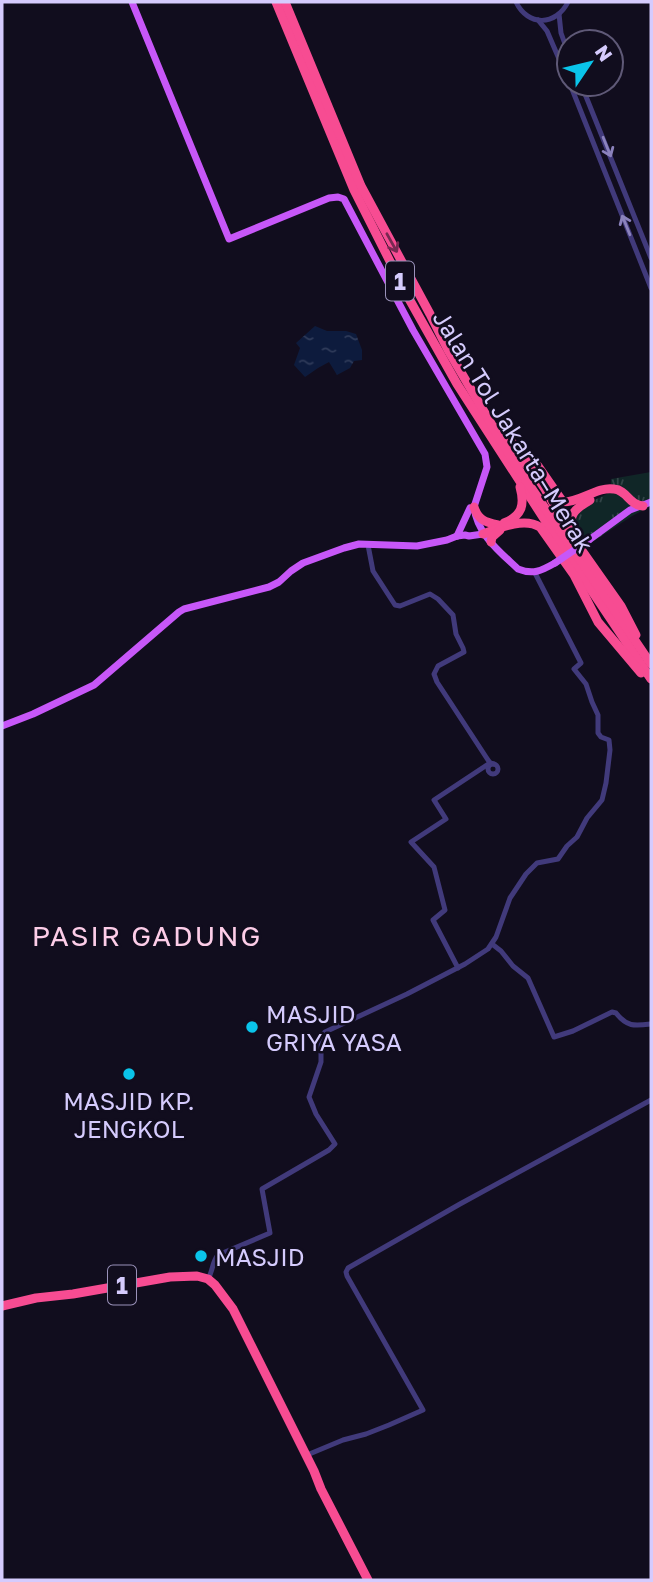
<svg xmlns="http://www.w3.org/2000/svg" width="653" height="1582" font-family="'Golos Text',sans-serif">
	<style>
		.grass { fill: url(#grass-tufts) }
		.water { fill: url(#water-ripples) }
		.lines { fill: none; stroke-linecap: round; stroke-linejoin: round }
		.minor { stroke: #413a7b; stroke-width: 5 }
		.major { stroke: #c757f8; stroke-width: 7 }
		.highway { stroke: #f74c92; stroke-width: 9 }
		.major-bridge { stroke: #c757f8; stroke-width: 7 }
		.oneway { stroke: #8b82bc }
		.oneway2 { stroke: #782952 }
		.poi-dot { fill: #0ac4ea; stroke: #110d1e; stroke-width: 2.5 }
		.labels { text-anchor: middle; dominant-baseline: central; stroke-width: 5; stroke-linejoin: round; paint-order: stroke }
		.shield { fill: #110d1e; stroke: #9a92ba; stroke-width: 2 }
		.shield-label { font-size: 23px; font-weight: bold; fill: #d5cbfd }
		.street-label { font-size: 24px; fill: #d5cbfd; stroke: #110d1e }
		.poi-label { font-size: 24px; fill: #d5cbfd; stroke: #110d1e; text-anchor: start }
		.quarter-label { font-size: 28px; letter-spacing: 2px; fill: #fdcde8; stroke: #110d1e }
	</style>
	<defs>
		<pattern id="grass-tufts" width="24" height="20" patternUnits="userSpaceOnUse" patternTransform="scale(1.75)"><rect width="24" height="20" fill="#102627"/><path d="M3 7l-1-3M5 7V3M7 7l1-3M15 17l-1-3M17 17v-4M19 17l1-3" fill="none" stroke="#324447"/></pattern>
		<pattern id="water-ripples" width="26" height="14" patternUnits="userSpaceOnUse" patternTransform="scale(1.75)"><rect width="26" height="14" fill="#0d1b3d"/><path d="M2 4q2-2 4 0t4 0M15 11q2-2 4 0t4 0" fill="none" stroke="#2f3b5a"/></pattern>
	</defs>
	<rect width="100%" height="100%" fill="#110d1e"/>
	<path class="grass" d="M 651,472 L 651,506 L 632,516 L 583,548 C 568,510 578,508 611,492 L 611,479 Z"/>
	<polygon class="water" points="315,326 327,331 346,331 356,334 362,350 362,360 354,361 350,368 337,375 329,362 318,368 305,377 294,365 300,348 296,343"/>
	<g class="lines">
		<g class="minor">
			<path d="M 516,2 C 528,27 556,26 568,2"/>
			<polyline points="559,14 561,33 569,55"/>
			<polyline points="538,20 547,31 569,82"/>
			<polyline points="570,84 651,288"/>
			<polyline points="581,84 651,258"/>
			<polyline points="368,545 373,571 395,605 400,606 430,594 438,599 453,615 456,634 463,648 464,652 438,666 434,674 437,682 486,757 490,763 494,764"/>
			<circle cx="493" cy="769" r="5"/>
			<path d="M 492,944 L 501,951 L 513,966 L 528,978 L 554,1037 L 573,1031 L 612,1012 L 616,1013 C 627,1027 634,1026 651,1024"/>
			<polyline points="458,968 433,920 445,910 434,867 411,842 446,819 434,800 490,763"/>
			<path d="M 208,1279 C 213,1271 212,1262 218,1255 L 270,1233 L 262,1189 L 329,1150 L 335,1144 L 316,1114 L 309,1097 L 321,1062 L 321,1036 L 325,1032 L 407,994 L 465,964 L 488,949 L 496,937 L 510,898 L 526,874 L 537,863 L 558,859 L 567,846 L 577,837 L 587,818 L 602,800 L 606,783 L 610,750 L 609,740 L 601,737 L 598,733 L 598,715 L 592,702 L 586,684 L 574,669 L 581,663 L 535,573"/>
			<polyline points="307,1455 343,1440 366,1434 389,1425 423,1410 347,1276 346,1272 348,1268 460,1204 651,1100"/>
		</g>
		<g class="major">
			<path d="M 132,2 L 229,239 L 329,198 L 338,197 L 344,199 L 413,330 L 485,454 L 487,467 L 474,507 C 477,534 499,551 518,569 C 533,575 541,571 555,563"/>
			<polyline points="457,536 470,508"/>
			<polyline points="589,540 630,510 651,502"/>
			<polyline points="2,726 33,714 94,685 179,612 184,609 269,587 279,582 291,571 303,563 344,548 359,544 417,546 447,540 457,536 465,535 469,536 483,534"/>
		</g>
		<g class="highway">
			<polyline points="276,2 354,190 408,297 457,384 559,542 651,679"/>
			<polyline points="285,2 361,186 430,314 448,350 513,461 651,664"/>
			<path d="M 499,427 L 520,452 L 538,466 L 563,502 C 581,502 598,486 614,489 C 627,490 629,505 643,506"/>
			<polyline points="515,453 535,474 545,489 568,530"/>
			<path d="M 590,500 C 573,510 569,514 571,535 L 621,606 L 636,635"/>
			<path d="M 474,507 C 478,520 485,522 498,525"/>
			<path d="M 504,523 C 522,516 525,505 520,487"/>
			<path d="M 483,534 C 499,528 524,517 540,527 L 574,575 L 598,622 L 641,673"/>
			<polyline points="491,542 492,537 500,530"/>
			<polyline points="2,1306 36,1298 73,1294 170,1277 197,1276 208,1279 215,1285 233,1309 314,1471 321,1489 368,1580"/>
		</g>
		<polyline class="major-bridge" points="555,563 589,540"/>
	</g>
	<defs><path id="oneway-shaft" d="M-6 0H5M1.5-3L5.5 0L1.5 3" fill="none" stroke-width="1.6" stroke-linecap="round" stroke-linejoin="round" transform="scale(1.75)"/></defs>
	<g class="oneway">
		<use href="#oneway-shaft" transform="translate(607 147) rotate(68)"/>
		<use href="#oneway-shaft" transform="translate(626 225) rotate(-112)"/>
	</g>
	<use class="oneway2" href="#oneway-shaft" transform="translate(392 243) rotate(61)"/>
	<g class="poi-dot">
		<circle cx="252" cy="1027" r="7"/>
		<circle cx="129" cy="1074" r="7"/>
		<circle cx="201" cy="1256" r="7"/>
	</g>
	<g class="labels">
		<g class="shield">
			<rect x="386" y="261.5" width="28" height="39" rx="5"/>
			<rect x="108" y="1265.5" width="28" height="39" rx="5"/>
		</g>
		<g class="shield-label">
			<text x="400" y="281">1</text>
			<text x="122" y="1285">1</text>
		</g>
		<g class="street-label">
			<text transform="translate(514 431) rotate(58)">Jalan Tol Jakarta–Merak</text>
		</g>
		<g class="poi-label">
			<text x="266" y="1013">MASJID<tspan x="266" dy="28">GRIYA YASA</tspan></text>
			<text x="129" y="1100" text-anchor="middle">MASJID KP.<tspan x="129" dy="28">JENGKOL</tspan></text>
			<text x="215" y="1256">MASJID</text>
		</g>
		<g class="quarter-label">
			<text x="147" y="935">PASIR GADUNG</text>
		</g>
	</g>
	<rect width="653" height="1582" fill="none" stroke="#d5cbfd" stroke-width="7"/>
	<g transform="translate(590 63) rotate(55)"><circle r="33" fill="#110d1e" stroke="#5f5977" stroke-width="2"/>
	<path d="M0-5L12 26L0 18L-12 26Z" fill="#0ac4ea"/>
	<text y="-10" font-size="19" font-weight="bold" text-anchor="middle" fill="#d5cbfd">N</text>
	</g>
</svg>
